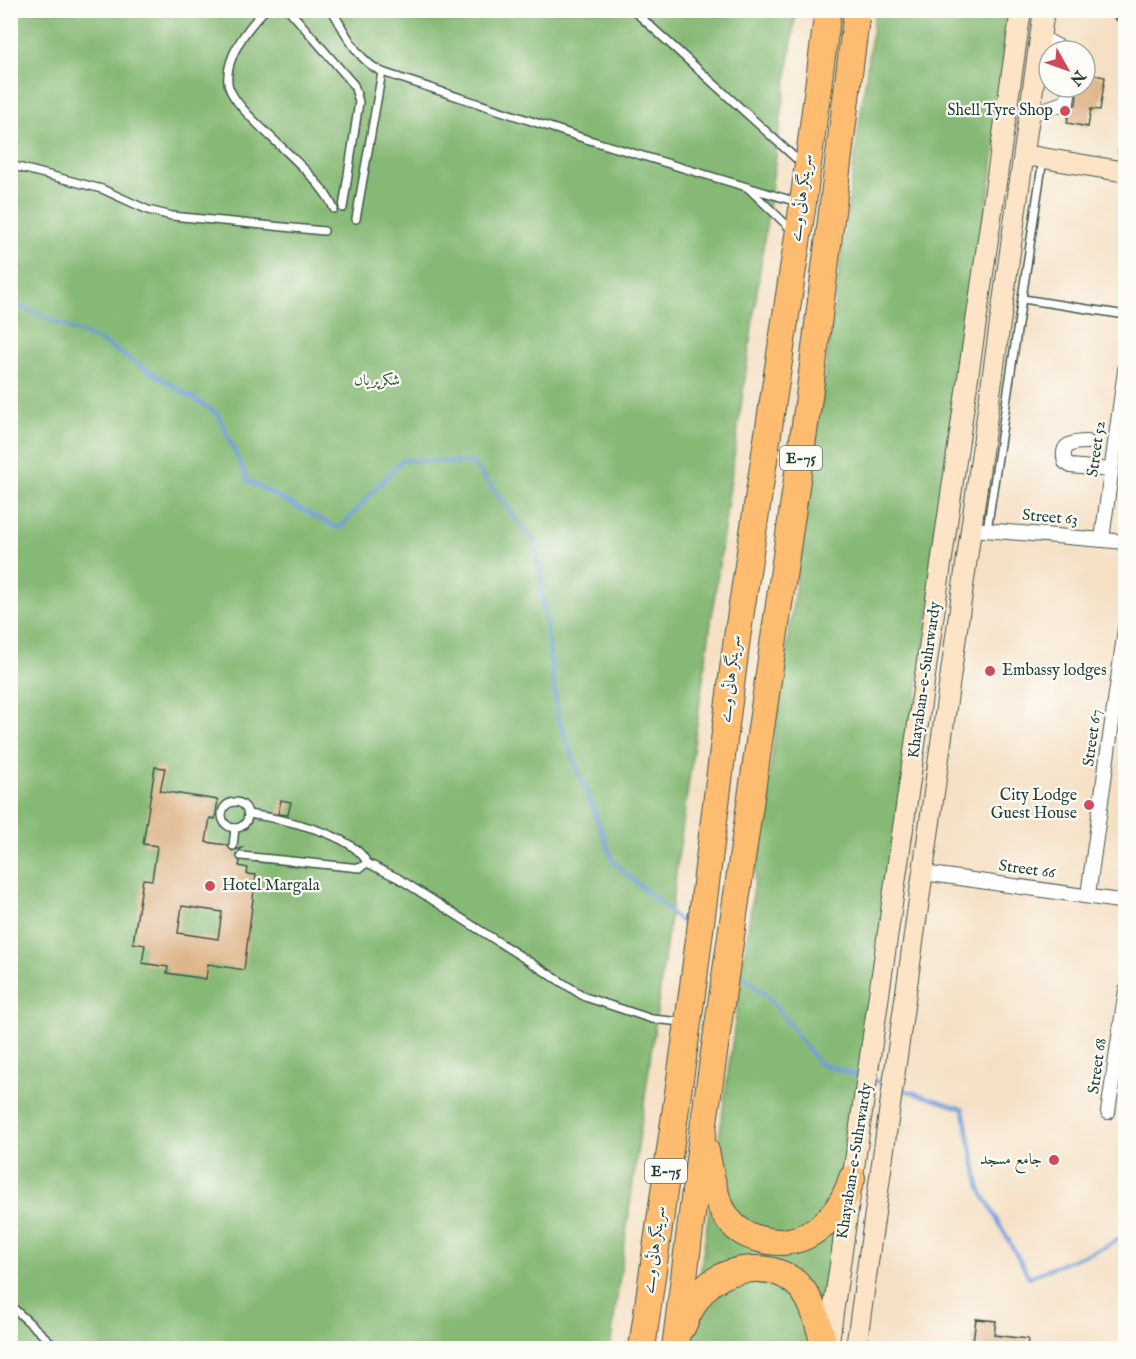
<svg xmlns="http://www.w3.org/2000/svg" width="1136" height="1359" font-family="'IM FELL English',Amiri,serif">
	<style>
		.forest { fill: #86b974; stroke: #527b54; stroke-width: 1.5 }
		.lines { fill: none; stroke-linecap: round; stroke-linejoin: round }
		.stream { stroke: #6e9dd7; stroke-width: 4 }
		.building { fill: #deb58a; fill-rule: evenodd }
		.lane-casing { stroke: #3f554a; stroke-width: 10 }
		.street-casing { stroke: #3f554a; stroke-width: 16 }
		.secondary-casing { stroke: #3f554a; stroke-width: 22 }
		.highway-casing { stroke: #3f554a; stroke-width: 28 }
		.path { stroke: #3f554a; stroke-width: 2; stroke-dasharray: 4.5 4.5; stroke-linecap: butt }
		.lane { stroke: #fff; stroke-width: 7 }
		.street { stroke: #fff; stroke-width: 14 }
		.secondary { stroke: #fee4c6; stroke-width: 20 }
		.highway { stroke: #fdbc70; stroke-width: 26 }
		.poi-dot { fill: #d1495b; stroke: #fdfcf7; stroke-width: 2 }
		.labels { text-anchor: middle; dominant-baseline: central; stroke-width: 4.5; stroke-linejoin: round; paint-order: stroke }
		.shield { fill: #fdfcf7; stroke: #62766e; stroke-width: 1.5 }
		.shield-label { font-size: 15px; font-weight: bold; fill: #1f3d34 }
		.poi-label { font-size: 16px; fill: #1f3d34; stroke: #fdfcf7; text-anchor: end }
		.street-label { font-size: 16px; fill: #1f3d34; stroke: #fdfcf7 }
		.park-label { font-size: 16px; fill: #3b5c45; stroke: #fdfcf7 }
	</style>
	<rect width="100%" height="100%" fill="#fdfcf7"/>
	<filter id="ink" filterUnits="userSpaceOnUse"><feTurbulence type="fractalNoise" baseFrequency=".0167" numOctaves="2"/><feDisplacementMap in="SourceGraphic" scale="12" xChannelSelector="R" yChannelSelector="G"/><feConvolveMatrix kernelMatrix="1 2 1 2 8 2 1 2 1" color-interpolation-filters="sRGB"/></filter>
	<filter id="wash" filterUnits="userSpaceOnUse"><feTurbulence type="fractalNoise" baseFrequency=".008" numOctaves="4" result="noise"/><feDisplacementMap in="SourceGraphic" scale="24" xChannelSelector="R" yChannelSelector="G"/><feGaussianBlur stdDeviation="1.35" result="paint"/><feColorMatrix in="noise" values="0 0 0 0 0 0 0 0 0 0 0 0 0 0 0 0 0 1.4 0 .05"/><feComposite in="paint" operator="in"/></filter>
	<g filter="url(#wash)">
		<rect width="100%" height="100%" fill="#f5e0c4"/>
		<g class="forest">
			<polygon points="10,11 796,11 610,1348 11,1348"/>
			<polygon points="875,11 1015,11 823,1348 690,1348"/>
		</g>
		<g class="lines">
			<g class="stream">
				<polyline points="10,302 104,343 218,414 248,481 339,529 402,460 473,463 536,544 558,718 614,863 691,930"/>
				<polyline points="735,969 772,1001 818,1063 862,1077"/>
				<polyline points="872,1080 888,1085"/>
				<polyline points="898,1088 963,1109 980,1189 1029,1277 1105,1247 1126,1235"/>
			</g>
		</g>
		<g id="blocks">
			<g class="building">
				<polygon points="1085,73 1105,77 1100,110 1091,109 1088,127 1067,123 1069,111 1076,104 1078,87 1085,87"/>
				<path d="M 155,767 L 165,768 L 160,791 L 218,800 L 215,819 L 210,818 L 206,842 L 227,845 L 232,851 L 242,848 L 236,855 L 240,862 L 239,866 L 248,868 L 247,874 L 256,875 L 244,970 L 208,964 L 206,979 L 167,973 L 168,967 L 142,963 L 145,945 L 133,943 L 143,879 L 152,880 L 157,846 L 143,844 ZM 182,906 L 222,912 L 218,939 L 178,933 Z"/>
				<polygon points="281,800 291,802 288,815 278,814"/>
				<polygon points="976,1319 996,1321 994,1335 1028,1339 1027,1348 972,1348"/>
			</g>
		</g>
	</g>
	<g filter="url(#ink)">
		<use href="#blocks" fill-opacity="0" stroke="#3f554a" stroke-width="1.5"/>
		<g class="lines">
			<defs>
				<g id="lane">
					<path d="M 265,10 C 248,27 225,57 228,83 C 232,114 318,168 334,209"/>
					<polyline points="289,10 354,85 359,102 343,208"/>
					<path d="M 332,10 C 346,34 357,60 382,72 L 586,139 L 797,202"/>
					<polyline points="633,10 802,164"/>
					<polyline points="10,165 102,189 148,210 172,216 324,231"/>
					<polyline points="748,188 792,230"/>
					<polyline points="356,219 382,72"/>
					<polyline points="1023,299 1126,315"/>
					<polyline points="987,530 1043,159"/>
					<circle cx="235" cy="815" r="13"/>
					<path d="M 248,814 C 278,818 354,833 367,863 L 398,878 L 585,997 L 652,1019 L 682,1022"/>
					<polyline points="233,846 235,828"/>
					<polyline points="241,856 360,868 367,863"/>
					<polyline points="10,1305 57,1348"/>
				</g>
				<g id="street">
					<polyline points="1042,38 1066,51"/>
					<polyline points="1031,114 1067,102 1069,87"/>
					<path d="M 1087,442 C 1072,442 1060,444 1065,462 L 1071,466 L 1111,470"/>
					<polyline points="973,529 1126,542"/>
					<polyline points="1102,539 1126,363"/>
					<polyline points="924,873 1126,902"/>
					<polyline points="1088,895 1126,622"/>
					<polyline points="1108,1112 1126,990"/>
				</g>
				<g id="secondary">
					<polyline points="1025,155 1126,172"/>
					<polyline points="828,1348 1021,10"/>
					<polyline points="856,1348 1044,10"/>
				</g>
				<g id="highway">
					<path d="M 706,1151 C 711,1174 714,1201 729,1220 C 736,1230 748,1236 759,1239 C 805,1252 839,1219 852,1178"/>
					<path d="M 683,1326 C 689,1310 698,1294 711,1283 C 737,1264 779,1263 801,1288 C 815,1304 819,1329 825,1348"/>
					<polyline points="642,1348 692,994 737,638 803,203 828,10"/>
					<polyline points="675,1348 702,1136 809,397 857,10"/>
				</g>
			</defs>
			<use href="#lane" class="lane-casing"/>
			<use href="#street" class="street-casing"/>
			<use href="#secondary" class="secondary-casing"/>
			<use href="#highway" class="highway-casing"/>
			<g class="path">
				<polyline points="1109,10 1126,35"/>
				<polyline points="1118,154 1126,67"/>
			</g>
			<use href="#lane" class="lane"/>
			<use href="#street" class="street"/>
			<use href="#secondary" class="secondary"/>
			<use href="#highway" class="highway"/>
		</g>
	</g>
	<g class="poi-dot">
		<circle cx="1065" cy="111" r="6"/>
		<circle cx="990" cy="671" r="6"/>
		<circle cx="1089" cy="805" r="6"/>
		<circle cx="210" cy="886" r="6"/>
		<circle cx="1054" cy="1160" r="6"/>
	</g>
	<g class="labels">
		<g class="shield">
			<rect x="780" y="446" width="42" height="24" rx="4.5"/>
			<rect x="645" y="1159" width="42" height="24" rx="4.5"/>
		</g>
		<g class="shield-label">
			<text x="801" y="458">E-75</text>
			<text x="666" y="1171">E-75</text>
		</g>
		<g class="poi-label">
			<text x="1053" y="111">Shell Tyre Shop</text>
			<text x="1002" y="671" text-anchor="start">Embassy lodges</text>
			<text x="1077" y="796">City Lodge<tspan x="1077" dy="18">Guest House</tspan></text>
			<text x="222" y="886" text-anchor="start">Hotel Margala</text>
			<text x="1042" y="1160">جامع مسجد</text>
		</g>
		<g class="street-label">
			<text transform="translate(802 198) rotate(-82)">سرینگر ہائی وے</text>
			<text transform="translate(1097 449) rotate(-82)">Street 52</text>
			<text transform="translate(1050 518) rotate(5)">Street 63</text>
			<text transform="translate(731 679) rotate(-83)">سرینگر ہائی وے</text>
			<text transform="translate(925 680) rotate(-82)">Khayaban-e-Suhrwardy</text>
			<text transform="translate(1093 738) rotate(-82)">Street 67</text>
			<text transform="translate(1027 870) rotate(8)">Street 66</text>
			<text transform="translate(1098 1066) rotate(-82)">Street 68</text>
			<text transform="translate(855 1161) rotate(-81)">Khayaban-e-Suhrwardy</text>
			<text transform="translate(655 1250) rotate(-82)">سرینگر ہائی وے</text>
		</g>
		<g class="park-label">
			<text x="377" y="381">شکرپریاں</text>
		</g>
	</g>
	<rect width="1136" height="1359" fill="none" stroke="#fdfcf7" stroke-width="36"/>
	<g transform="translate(1067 69) rotate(130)"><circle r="28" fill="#fdfcf7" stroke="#a4b0a9" stroke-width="1.5"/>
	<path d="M0-4.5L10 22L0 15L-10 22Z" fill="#d1495b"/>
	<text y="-9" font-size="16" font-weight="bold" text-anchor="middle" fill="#1f3d34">N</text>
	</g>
</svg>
